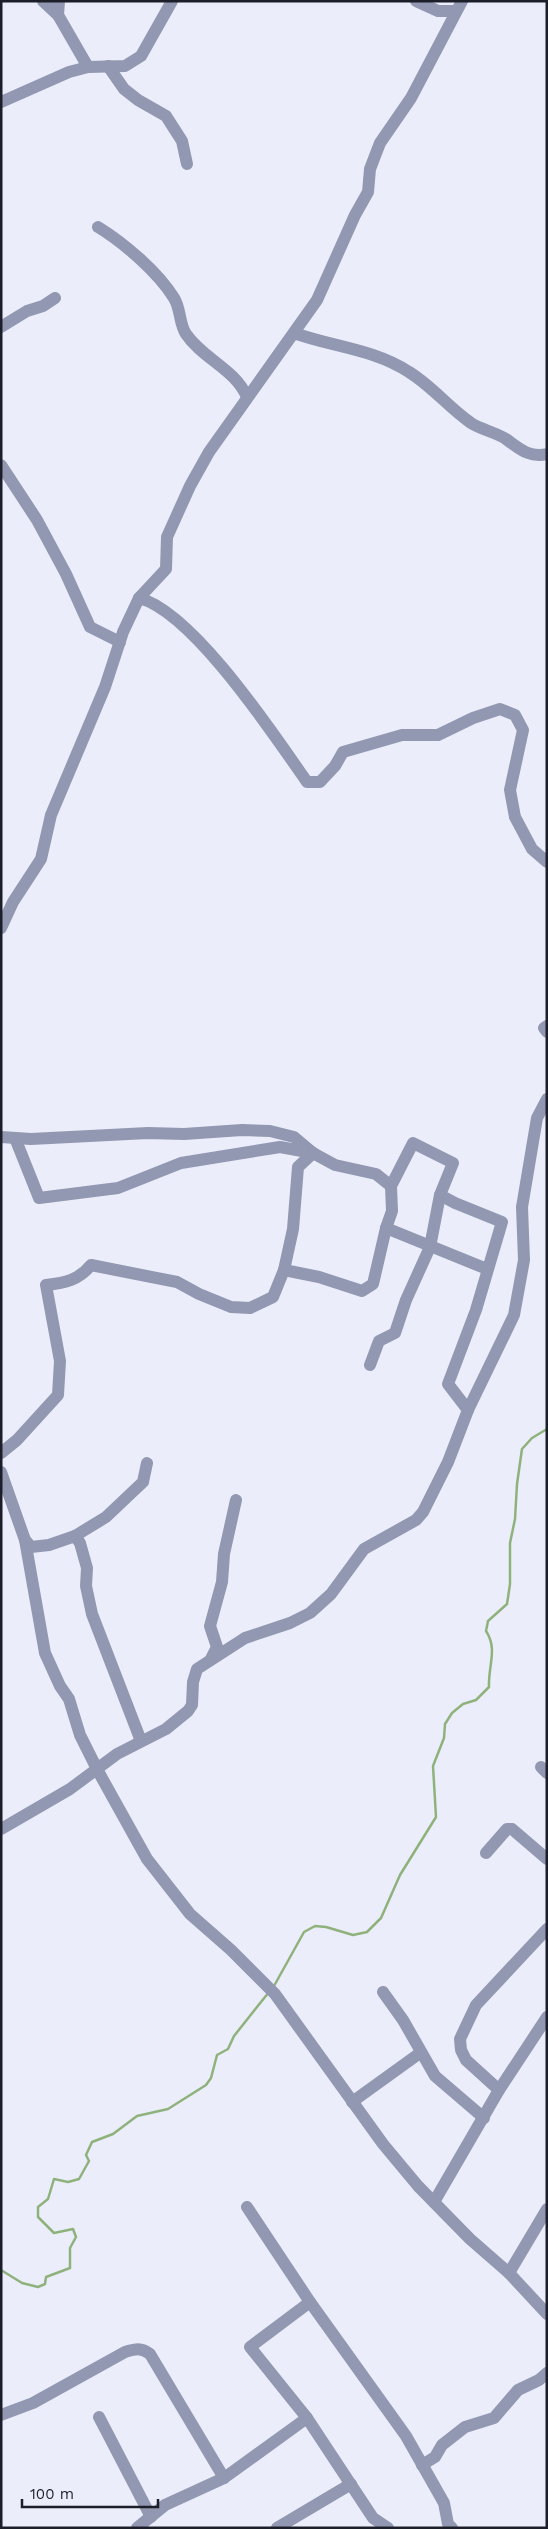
<svg xmlns="http://www.w3.org/2000/svg" width="548" height="2529" font-family="'Work Sans',sans-serif">
	<style>
		.lines { fill: none; stroke-linecap: round; stroke-linejoin: round }
		.stream { stroke: #8fb27d; stroke-width: 2.5 }
		.minor { stroke: #9298b1; stroke-width: 12 }
	</style>
	<rect width="100%" height="100%" fill="#ebeefa"/>
	<g class="lines">
		<g class="stream">
			<path d="M 274,1986 L 304,1932 L 315,1926 L 326,1927 L 353,1935 L 367,1932 L 381,1918 L 400,1875 L 436,1817 L 433,1766 L 444,1738 L 445,1724 L 452,1713 L 463,1704 L 476,1700 L 489,1687 C 488,1666 498,1649 486,1631 L 488,1621 L 507,1604 L 510,1584 L 510,1543 L 515,1519 L 517,1484 L 522,1449 L 532,1438 L 547,1429"/>
			<polyline points="1,2270 22,2283 38,2287 45,2284 46,2277 70,2268 70,2248 76,2237 73,2229 54,2233 38,2217 38,2207 48,2199 54,2179 68,2182 79,2179 89,2161 86,2155 92,2142 113,2134 137,2116 168,2109 206,2085 211,2078 217,2055 228,2049 234,2036 269,1992"/>
		</g>
		<g class="minor">
			<polyline points="43,1 58,15"/>
			<polyline points="59,1 58,15 88,67"/>
			<polyline points="416,1 438,11 455,11"/>
			<polyline points="108,66 124,89 138,100 166,116 182,141 187,164"/>
			<polyline points="1,102 69,72 88,67 125,66 141,56 172,1"/>
			<path d="M 98,227 C 124,243 158,272 174,298 C 181,309 179,324 186,334 C 203,359 235,369 247,397"/>
			<polyline points="1,327 27,311 43,306 55,298"/>
			<path d="M 294,333 C 333,347 374,349 409,372 C 432,386 449,408 471,423 C 482,430 495,432 506,439 C 520,449 529,458 547,454"/>
			<polyline points="1,465 37,520 66,574 90,627 120,642"/>
			<path d="M 139,598 C 193,612 274,735 307,782 L 320,782 L 335,766 L 343,752 L 402,735 L 438,735 L 473,718 L 500,709 L 515,715 L 523,730 L 510,790 L 515,817 L 532,849 L 547,862"/>
			<polyline points="1,928 13,902 41,859 51,815 105,687 123,632 139,598 166,569 167,537 190,486 209,452 317,300 355,215 368,192 370,169 380,143 411,98 462,1"/>
			<polyline points="547,1026 544,1028 547,1032"/>
			<polyline points="1,1137 31,1139 148,1133 184,1134 242,1130 270,1131 294,1137 313,1153 335,1165 376,1174 391,1186 413,1143 453,1163 440,1195 455,1203 502,1222 476,1310 448,1384 468,1410 448,1462 423,1512 416,1520 364,1549 331,1594 310,1613 290,1623 245,1638 197,1669 193,1682 192,1705 188,1711 166,1729 117,1754 70,1789 1,1829"/>
			<polyline points="15,1138 39,1198 118,1188 181,1163 280,1147 313,1153"/>
			<polyline points="313,1153 298,1167 293,1229 284,1270 319,1277 362,1291 373,1284 386,1228"/>
			<polyline points="391,1186 392,1211 386,1228 487,1269"/>
			<polyline points="370,1365 379,1341 395,1333 406,1300 430,1247 440,1195"/>
			<polyline points="468,1410 514,1315 524,1260 522,1207 537,1118 547,1099"/>
			<path d="M 1,1453 L 17,1440 L 58,1395 L 60,1361 L 46,1285 C 65,1283 79,1280 91,1265 L 177,1282 L 199,1294 L 231,1307 L 250,1308 L 273,1297 L 284,1270"/>
			<polyline points="1,1472 25,1540 45,1653 60,1686 69,1699 80,1735 98,1771 147,1859 190,1914 231,1950 275,1994 383,2144 418,2186 470,2239 509,2273 547,2314"/>
			<polyline points="75,1536 80,1543 87,1568 86,1586 92,1614 141,1741"/>
			<polyline points="25,1540 31,1547 49,1545 75,1536 106,1517 143,1482 147,1463"/>
			<polyline points="211,1659 217,1647 210,1626 222,1582 224,1554 236,1500"/>
			<polyline points="541,1767 547,1773"/>
			<polyline points="486,1853 507,1829 512,1829 547,1859"/>
			<polyline points="383,1992 403,2020 435,2076 484,2118"/>
			<polyline points="499,2090 466,2060 461,2050 460,2039 476,2005 547,1929"/>
			<polyline points="352,2102 420,2053"/>
			<polyline points="434,2202 499,2090 547,2017"/>
			<polyline points="247,2207 310,2302 406,2436 444,2503 448,2524 452,2528"/>
			<polyline points="509,2273 547,2209"/>
			<polyline points="310,2302 250,2347 307,2418 373,2518 388,2528"/>
			<path d="M 1,2415 L 33,2403 L 125,2352 C 135,2349 141,2347 150,2354 L 224,2478"/>
			<polyline points="99,2417 151,2517"/>
			<polyline points="422,2465 435,2457 442,2445 465,2427 494,2418 518,2390 539,2380 547,2373"/>
			<polyline points="137,2528 165,2505 224,2478 307,2418"/>
			<polyline points="277,2528 351,2484"/>
		</g>
	</g>
	<rect width="548" height="2529" fill="none" stroke="#1c1f29" stroke-width="5"/>
	<path d="M22 2499v8h136v-8" fill="none" stroke="#1c1f29" stroke-width="2.5"/>
	<text x="30" y="2499" font-size="15" fill="#1c1f29" stroke="#ebeefa" stroke-width="4" paint-order="stroke">100 m</text>
</svg>
